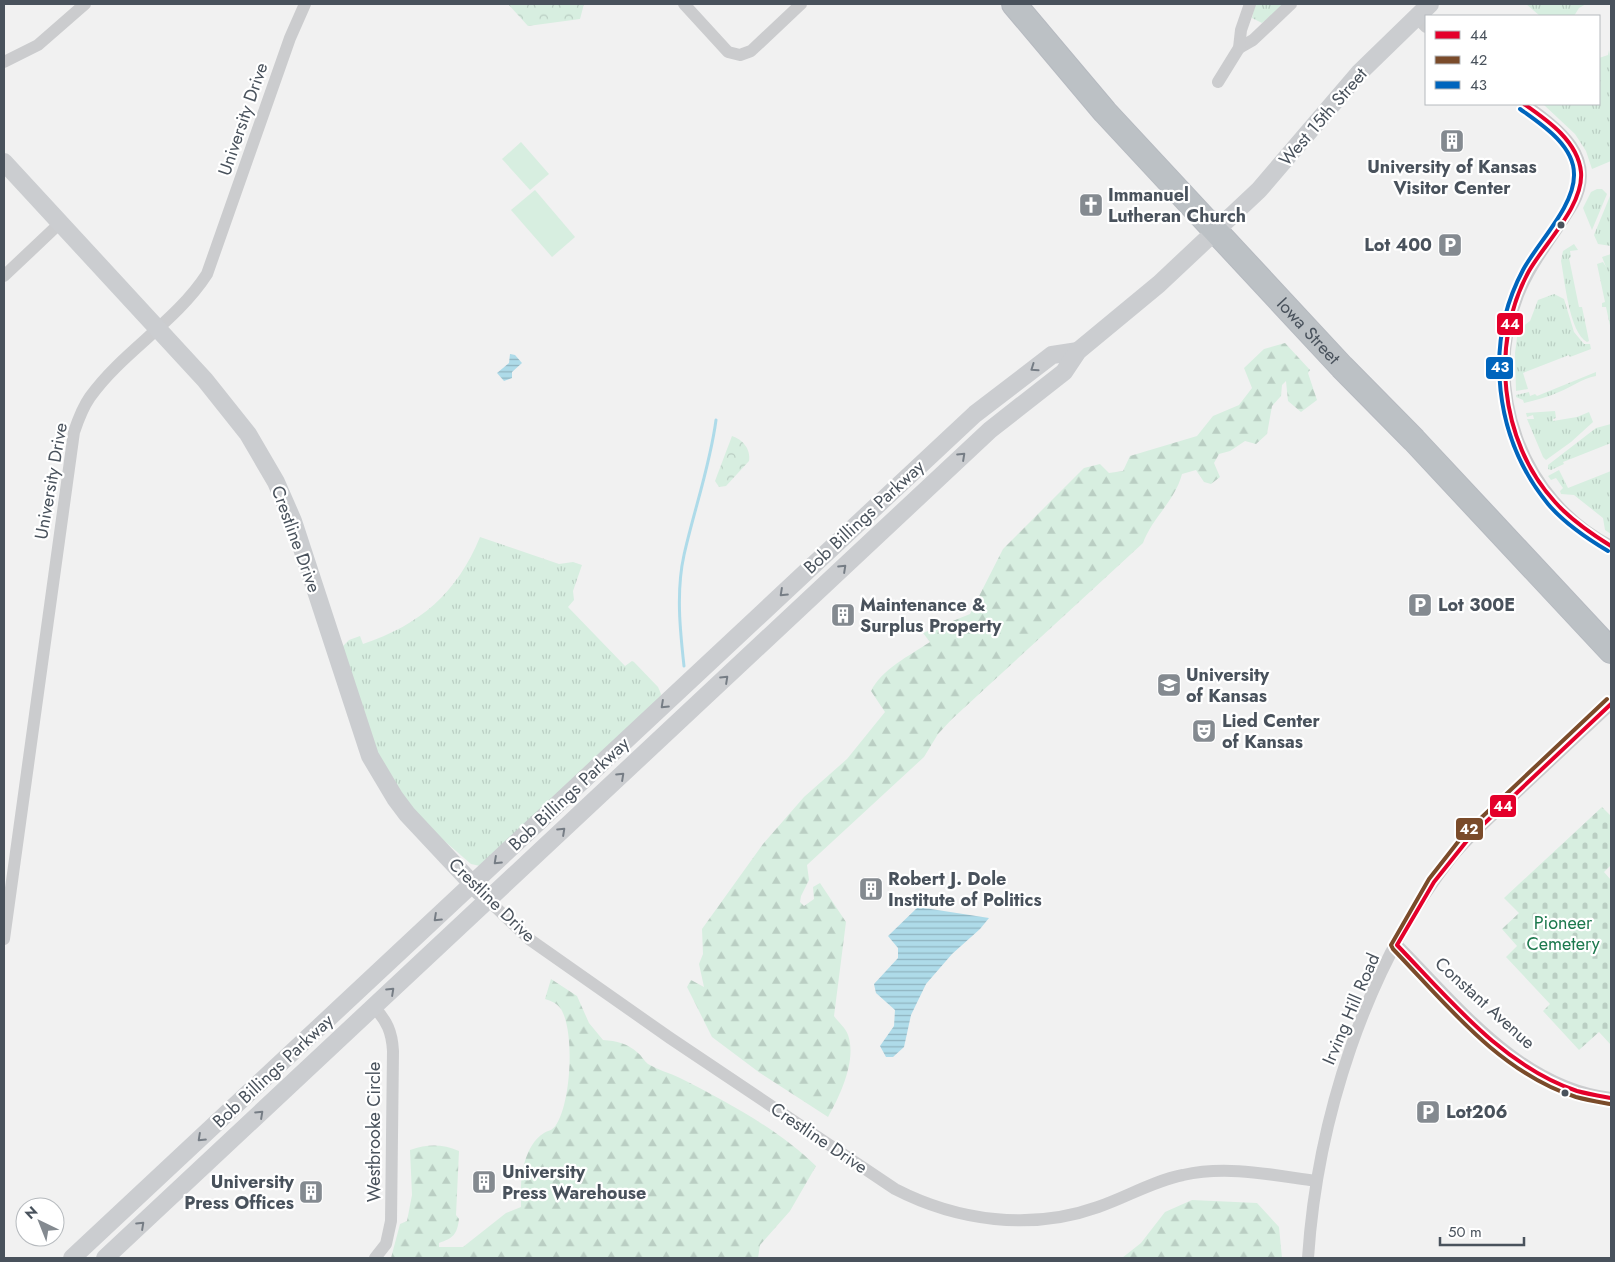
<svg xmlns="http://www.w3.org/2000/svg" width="1615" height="1262" font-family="Jost,sans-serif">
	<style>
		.grass { fill: url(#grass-tufts) }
		.forest { fill: url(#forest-firs) }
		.cemetery { fill: url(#cemetery-stones) }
		.park { fill: url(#park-crowns) }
		.pitch { fill: #d7eee0 }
		.water { fill: url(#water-rules) }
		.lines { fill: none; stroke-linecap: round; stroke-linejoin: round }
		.stream { stroke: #aedbe9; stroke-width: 3 }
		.highway-casing { stroke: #b6bac0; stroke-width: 26 }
		.street { stroke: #cbccce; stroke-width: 12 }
		.secondary { stroke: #cbcdd0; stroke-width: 18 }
		.highway { stroke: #bcc1c5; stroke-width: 24 }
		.bus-1-casing { stroke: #fff; stroke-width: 8 }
		.bus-2-casing { stroke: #fff; stroke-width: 8 }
		.bus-3-casing { stroke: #fff; stroke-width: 8 }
		.bus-1 { stroke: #e4002b; stroke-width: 4 }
		.bus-2 { stroke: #7a4b2a; stroke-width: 4 }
		.bus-3 { stroke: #0065bd; stroke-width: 4 }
		.oneway { stroke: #767d85 }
		.bus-dot { fill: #49525c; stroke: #fff; stroke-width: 2 }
		.labels { text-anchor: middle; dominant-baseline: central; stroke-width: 4.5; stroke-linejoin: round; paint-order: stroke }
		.street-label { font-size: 18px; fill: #49525c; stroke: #fff }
		.poi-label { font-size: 18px; font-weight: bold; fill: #49525c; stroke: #fff; text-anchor: start }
		.park-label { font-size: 18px; fill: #1d794e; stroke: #fff }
		.line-badge { stroke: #fff; stroke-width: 2 }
		.badge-label { font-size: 14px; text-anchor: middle; font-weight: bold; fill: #fff }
	</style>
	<defs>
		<pattern id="grass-tufts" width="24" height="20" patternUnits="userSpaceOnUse" patternTransform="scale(1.25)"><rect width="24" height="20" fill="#d7eee0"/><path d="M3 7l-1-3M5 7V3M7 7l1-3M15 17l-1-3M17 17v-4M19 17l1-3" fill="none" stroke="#bacec3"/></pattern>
		<pattern id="forest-firs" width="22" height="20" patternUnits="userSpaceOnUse" patternTransform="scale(1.25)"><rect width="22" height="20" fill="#d7eee0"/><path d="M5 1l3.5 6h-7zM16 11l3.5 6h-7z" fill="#bacec3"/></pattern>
		<pattern id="cemetery-stones" width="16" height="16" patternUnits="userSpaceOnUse" patternTransform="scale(1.25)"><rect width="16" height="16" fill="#d7eee0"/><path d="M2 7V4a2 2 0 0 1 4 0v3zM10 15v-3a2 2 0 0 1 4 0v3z" fill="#bacec3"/></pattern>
		<pattern id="park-crowns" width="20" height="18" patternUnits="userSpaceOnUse" patternTransform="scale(1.25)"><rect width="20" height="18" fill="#d7eee0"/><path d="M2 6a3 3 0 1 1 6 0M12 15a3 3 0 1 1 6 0" fill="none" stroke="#bacec3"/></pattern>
		<pattern id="water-rules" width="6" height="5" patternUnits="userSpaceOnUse" patternTransform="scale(1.25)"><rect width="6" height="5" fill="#aedbe9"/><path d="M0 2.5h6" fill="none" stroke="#90b4c0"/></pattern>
	</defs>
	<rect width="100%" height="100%" fill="#f1f1f1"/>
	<g class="grass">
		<polygon points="1255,4 1285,4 1262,23 1252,18"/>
		<polygon points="1526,4 1586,4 1579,8 1574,16 1540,16"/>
		<polygon points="1609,50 1611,63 1611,161 1592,169 1586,151 1575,134 1544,105 1599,104 1599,58 1608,55"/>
		<polygon points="1597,189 1602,189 1607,194 1592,230 1583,208 1591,192"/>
		<polygon points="1610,196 1611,246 1598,244 1594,235"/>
		<path d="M 1574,244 L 1578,250 L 1570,251 L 1571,257 L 1569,258 L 1579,307 L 1582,307 L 1589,341 L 1587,342 C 1569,332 1565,281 1561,261 L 1563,251 Z"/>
		<polygon points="1611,254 1611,330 1606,307 1602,307 1602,303 1605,302 1597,264 1603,262 1606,267 1602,257"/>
		<polygon points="1554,294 1564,299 1574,332 1584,344 1590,344 1591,349 1570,357 1569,355 1523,373 1528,389 1516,391 1515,353 1518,330 1530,321 1538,300"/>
		<path d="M 1596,372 L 1596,376 C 1581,379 1572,387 1559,392 C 1548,397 1536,400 1524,403 L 1523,400 L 1516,397 L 1516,395 L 1529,392 L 1530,396 L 1535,394 L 1537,396 Z"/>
		<polygon points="1555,411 1556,418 1553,419 1553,421 1577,417 1589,412 1593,422 1571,442 1546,460 1543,457 1527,419 1534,419 1533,415 1527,417 1526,413"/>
		<polygon points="1611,424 1611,443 1563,462 1564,464 1551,470 1548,469 1548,465 1596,428"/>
		<polygon points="1559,470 1568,488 1611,471 1611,534 1605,530 1603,518 1574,495 1561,494 1560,491 1563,488 1556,478 1551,480 1548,476"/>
		<path d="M 480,537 L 559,564 L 573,562 L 582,565 L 573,591 L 574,600 L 568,607 L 625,666 L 632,661 L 634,662 L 658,687 L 661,694 L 660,699 L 480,866 L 471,864 L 434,832 L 406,802 L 379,760 L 342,647 L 349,640 L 360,636 L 363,644 C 420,625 457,593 480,537 Z"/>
	</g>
	<g class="forest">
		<path d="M 1285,343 L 1310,370 L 1308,373 L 1317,400 L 1301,412 L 1288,401 L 1286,381 L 1282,385 L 1281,396 L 1272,406 L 1267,434 L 1256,444 L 1245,441 L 1230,451 L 1219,454 L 1214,463 L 1220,477 L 1211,484 L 1204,482 L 1196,470 L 1182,474 C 1175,501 1152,518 1143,543 L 952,719 L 938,734 L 924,757 L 807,865 L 809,880 L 801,896 L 800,902 L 804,906 L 814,899 L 813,887 L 820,883 L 846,922 L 834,1016 C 838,1022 846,1028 848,1035 C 857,1060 840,1096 828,1117 L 760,1073 L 712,1037 L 687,987 L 691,980 L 704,987 L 699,964 L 703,954 L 702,929 L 763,844 L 804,797 L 847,759 L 885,712 L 871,691 C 882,669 909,656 930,642 L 923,633 L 970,614 L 1003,549 L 1084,468 L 1100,464 L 1109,473 L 1123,471 L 1130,456 L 1197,436 L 1213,416 L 1239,405 L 1252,388 L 1244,368 L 1264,349 Z"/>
		<path d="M 551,979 L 577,996 L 589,1023 L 603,1040 C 617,1041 627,1043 638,1053 C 642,1056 644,1061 648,1064 C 658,1070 670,1073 680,1078 C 727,1102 778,1129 816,1166 L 790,1211 L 760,1245 L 758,1258 L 391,1258 L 400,1224 L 407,1221 L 412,1195 L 410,1150 C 428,1144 442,1144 459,1151 L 456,1215 L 459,1219 C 457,1235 453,1238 439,1243 L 439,1247 L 463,1247 L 506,1213 L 521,1207 C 521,1192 520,1176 525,1161 C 528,1151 534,1139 544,1133 C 549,1130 552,1131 556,1125 C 571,1103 575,1032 561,1009 C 557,1003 551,1001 545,999 Z"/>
		<polygon points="1192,1200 1257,1203 1279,1227 1282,1258 1122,1258 1141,1243 1165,1212"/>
	</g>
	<polygon class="cemetery" points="1602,807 1611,816 1611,865 1604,872 1611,880 1611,1045 1599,1032 1579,1050 1543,1011 1550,1004 1506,957 1517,946 1502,929 1519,913 1504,898"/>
	<g class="park">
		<polygon points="508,4 584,4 580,19 528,26"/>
		<path d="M 732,436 C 742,439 751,449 749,461 L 726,486 L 719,487 L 715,481 Z"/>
	</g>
	<g class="pitch">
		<polygon points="521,142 549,174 530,190 502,159"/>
		<polygon points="535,190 575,237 552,257 511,210"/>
	</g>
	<g class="water">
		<polygon points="510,354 515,355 522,363 512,372 512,378 504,381 497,373 509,363"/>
		<polygon points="918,907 989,918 980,929 952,954 926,984 911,1015 904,1047 893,1057 886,1057 880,1046 894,1026 895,1010 876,993 874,984 898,958 898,948 888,936"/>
	</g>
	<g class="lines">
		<path class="stream" d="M 684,666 C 680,630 676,591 684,555 C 694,510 710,466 716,420"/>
		<defs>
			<g id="highway">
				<path id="s1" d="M 1014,4 L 1105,112 L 1342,367 L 1414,440 L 1611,651"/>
			</g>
		</defs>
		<use href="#highway" class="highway-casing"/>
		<g class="street">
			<polyline points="684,4 728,52 740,55 751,51 801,4"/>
			<polyline points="1416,17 1426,27"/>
			<polyline points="1239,48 1253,40 1291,4"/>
			<polyline points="4,62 38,45 85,4"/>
			<polyline points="1218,82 1239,48 1241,30 1250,4"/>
			<path d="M 1524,104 C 1559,129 1598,157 1573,204 C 1555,234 1531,262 1518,295 C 1481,388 1522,501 1611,546"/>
			<polyline points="4,276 60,223"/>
			<path d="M 488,900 L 529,939 L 670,1038 L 895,1189 C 957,1221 1031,1231 1098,1207 C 1127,1197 1153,1181 1183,1175 C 1227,1165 1272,1175 1316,1181"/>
			<path d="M 4,939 L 74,432 C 78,420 83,407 90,397 C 123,351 176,322 207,274 L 290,38 L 305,4"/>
			<path d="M 1397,945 C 1457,1005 1520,1088 1611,1098"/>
			<path d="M 374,1007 C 387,1021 392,1032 393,1051 L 391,1221 L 386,1244 L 375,1258"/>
			<path d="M 1308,1258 C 1317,1121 1365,968 1451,858 C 1470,835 1493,815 1515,794 C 1547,764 1579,734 1611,704"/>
		</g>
		<g class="secondary">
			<polyline points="4,162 205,380 248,434 276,482 293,521 370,756 395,798 407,814 480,892"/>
			<polyline points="72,1258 975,414 1052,355 1078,351"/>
			<polyline points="105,1258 990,430 1064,372 1078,351 1159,284 1259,190 1359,73 1430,4"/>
		</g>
		<use href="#highway" class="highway"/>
		<defs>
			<g id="bus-1">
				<path d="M 1524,104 C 1547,120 1578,141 1581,172 C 1584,205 1545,243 1529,271 C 1490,342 1499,441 1555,502 C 1571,520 1590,533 1611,546"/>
				<path d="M 1611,704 L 1470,837 L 1434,882 L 1397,945 C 1450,1000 1503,1066 1577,1091 C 1588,1094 1600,1096 1611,1098"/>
			</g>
			<path id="bus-2" d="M 1607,699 L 1465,833 L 1429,879 L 1391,945 L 1393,949 C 1446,1004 1500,1073 1576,1097 C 1587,1100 1599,1102 1610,1104"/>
			<path id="bus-3" d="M 1520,109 C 1541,124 1574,145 1574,174 C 1575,206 1538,242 1523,270 C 1483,345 1495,439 1548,504 C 1565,524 1586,538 1608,551"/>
		</defs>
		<use href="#bus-1" class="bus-1-casing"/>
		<use href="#bus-2" class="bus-2-casing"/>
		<use href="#bus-3" class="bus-3-casing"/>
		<use href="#bus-1" class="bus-1"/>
		<use href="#bus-2" class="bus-2"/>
		<use href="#bus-3" class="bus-3"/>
	</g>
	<defs><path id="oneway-chevron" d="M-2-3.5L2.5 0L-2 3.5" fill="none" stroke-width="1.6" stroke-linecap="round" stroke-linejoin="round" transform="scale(1.25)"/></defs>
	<g class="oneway">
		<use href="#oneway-chevron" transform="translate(1034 368) rotate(145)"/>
		<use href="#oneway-chevron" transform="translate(962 456) rotate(-43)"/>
		<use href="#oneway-chevron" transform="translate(843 568) rotate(-43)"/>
		<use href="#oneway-chevron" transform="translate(783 593) rotate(137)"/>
		<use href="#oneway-chevron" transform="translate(725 679) rotate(-43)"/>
		<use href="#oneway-chevron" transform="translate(664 705) rotate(137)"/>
		<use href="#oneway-chevron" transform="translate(621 776) rotate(-43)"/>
		<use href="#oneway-chevron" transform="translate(562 831) rotate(-43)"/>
		<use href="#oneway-chevron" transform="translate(497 861) rotate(137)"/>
		<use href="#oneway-chevron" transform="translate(437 918) rotate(137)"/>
		<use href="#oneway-chevron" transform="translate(391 991) rotate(-43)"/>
		<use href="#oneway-chevron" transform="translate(260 1114) rotate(-43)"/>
		<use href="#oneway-chevron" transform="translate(201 1138) rotate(137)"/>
		<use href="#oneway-chevron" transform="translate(141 1225) rotate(-43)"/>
	</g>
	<defs>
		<symbol id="building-square" viewBox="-11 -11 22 22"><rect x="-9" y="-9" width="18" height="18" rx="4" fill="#848a90" stroke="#fff"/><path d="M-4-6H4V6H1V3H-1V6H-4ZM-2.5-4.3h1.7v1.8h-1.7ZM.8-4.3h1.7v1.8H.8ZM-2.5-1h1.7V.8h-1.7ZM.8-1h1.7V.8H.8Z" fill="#fff"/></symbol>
		<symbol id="church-square" viewBox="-11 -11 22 22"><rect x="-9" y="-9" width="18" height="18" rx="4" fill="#848a90" stroke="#fff"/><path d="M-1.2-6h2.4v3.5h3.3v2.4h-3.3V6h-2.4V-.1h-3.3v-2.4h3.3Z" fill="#fff"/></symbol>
		<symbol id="parking-square" viewBox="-11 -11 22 22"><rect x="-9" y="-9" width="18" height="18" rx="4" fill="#848a90" stroke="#fff"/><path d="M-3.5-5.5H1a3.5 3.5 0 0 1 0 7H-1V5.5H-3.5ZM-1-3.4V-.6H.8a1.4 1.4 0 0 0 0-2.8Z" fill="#fff"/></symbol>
		<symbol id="university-square" viewBox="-11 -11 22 22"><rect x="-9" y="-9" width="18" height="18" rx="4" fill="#848a90" stroke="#fff"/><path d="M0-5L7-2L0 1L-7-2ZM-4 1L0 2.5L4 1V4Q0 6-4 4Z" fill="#fff"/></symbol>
		<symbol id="theatre-square" viewBox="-11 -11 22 22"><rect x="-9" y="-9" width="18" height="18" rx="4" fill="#848a90" stroke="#fff"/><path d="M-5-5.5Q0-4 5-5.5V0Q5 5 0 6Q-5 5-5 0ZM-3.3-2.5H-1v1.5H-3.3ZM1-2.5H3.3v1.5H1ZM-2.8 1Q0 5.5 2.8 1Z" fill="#fff"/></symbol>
	</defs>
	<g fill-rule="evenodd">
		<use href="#building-square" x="1438" y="127" width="28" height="28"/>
		<use href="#church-square" x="1077" y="191" width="28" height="28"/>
		<use href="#parking-square" x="1436" y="231" width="28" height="28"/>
		<use href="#parking-square" x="1406" y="591" width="28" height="28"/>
		<use href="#building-square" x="829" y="601" width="28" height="28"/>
		<use href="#university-square" x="1155" y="671" width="28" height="28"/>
		<use href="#theatre-square" x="1190" y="717" width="28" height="28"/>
		<use href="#building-square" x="857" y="875" width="28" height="28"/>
		<use href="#parking-square" x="1414" y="1098" width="28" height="28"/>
		<use href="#building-square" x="470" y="1168" width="28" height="28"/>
		<use href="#building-square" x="297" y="1178" width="28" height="28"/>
	</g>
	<g class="bus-dot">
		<circle cx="1561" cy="225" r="4.5"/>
		<circle cx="1565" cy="1093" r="4.5"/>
	</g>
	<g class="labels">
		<g class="street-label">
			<text transform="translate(1323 117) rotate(-49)">West 15th Street</text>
			<text transform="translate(243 119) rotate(-71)">University Drive</text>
			<text stroke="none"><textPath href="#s1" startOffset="440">Iowa Street</textPath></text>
			<text transform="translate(51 481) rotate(-80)">University Drive</text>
			<text transform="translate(864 517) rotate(-43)">Bob Billings Parkway</text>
			<text transform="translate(296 539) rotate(70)">Crestline Drive</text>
			<text transform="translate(569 794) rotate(-43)">Bob Billings Parkway</text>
			<text transform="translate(492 900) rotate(44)">Crestline Drive</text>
			<text transform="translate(1485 1003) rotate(42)">Constant Avenue</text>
			<text transform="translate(1351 1009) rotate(-67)">Irving Hill Road</text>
			<text transform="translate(273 1071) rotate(-43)">Bob Billings Parkway</text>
			<text transform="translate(374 1132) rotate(-90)">Westbrooke Circle</text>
			<text transform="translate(819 1138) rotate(34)">Crestline Drive</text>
		</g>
		<g class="poi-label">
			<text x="1452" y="167" text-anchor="middle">University of Kansas<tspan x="1452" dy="21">Visitor Center</tspan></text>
			<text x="1108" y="195">Immanuel<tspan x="1108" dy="21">Lutheran Church</tspan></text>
			<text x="1432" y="245" text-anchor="end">Lot 400</text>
			<text x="860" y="605">Maintenance &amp;<tspan x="860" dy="21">Surplus Property</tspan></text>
			<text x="1438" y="605">Lot 300E</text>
			<text x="1186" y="675">University<tspan x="1186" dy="21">of Kansas</tspan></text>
			<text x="1222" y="721">Lied Center<tspan x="1222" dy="21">of Kansas</tspan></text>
			<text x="888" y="879">Robert J. Dole<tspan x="888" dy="21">Institute of Politics</tspan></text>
			<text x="1446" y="1112">Lot206</text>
			<text x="502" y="1172">University<tspan x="502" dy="21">Press Warehouse</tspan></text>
			<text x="294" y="1182" text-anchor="end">University<tspan x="294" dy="21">Press Offices</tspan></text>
		</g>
		<g class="park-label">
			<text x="1563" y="923">Pioneer<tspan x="1563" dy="21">Cemetery</tspan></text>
		</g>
	</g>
	<g class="line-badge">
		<rect x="1496" y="312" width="28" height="24" rx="5" fill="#e4002b"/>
		<rect x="1485" y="356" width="29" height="24" rx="5" fill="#0065bd"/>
		<rect x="1489" y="794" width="28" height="24" rx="5" fill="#e4002b"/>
		<rect x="1455" y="817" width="29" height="24" rx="5" fill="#7a4b2a"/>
	</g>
	<g class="badge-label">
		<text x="1510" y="329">44</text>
		<text x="1500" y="372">43</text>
		<text x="1503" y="811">44</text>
		<text x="1469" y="834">42</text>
	</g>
	<rect width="1615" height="1262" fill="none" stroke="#49525c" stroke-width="10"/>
	<rect x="1425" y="15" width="175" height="90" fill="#ffffff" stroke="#b6babe"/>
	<rect x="1435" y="31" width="25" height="8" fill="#e4002b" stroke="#b6babe"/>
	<text x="1470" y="40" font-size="15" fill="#49525c">44</text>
	<rect x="1435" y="56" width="25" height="8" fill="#7a4b2a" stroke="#b6babe"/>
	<text x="1470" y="65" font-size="15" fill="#49525c">42</text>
	<rect x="1435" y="81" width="25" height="8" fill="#0065bd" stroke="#b6babe"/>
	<text x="1470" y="90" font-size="15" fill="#49525c">43</text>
	<g transform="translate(40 1222) rotate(317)"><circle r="24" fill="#ffffff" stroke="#b6babe"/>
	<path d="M0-4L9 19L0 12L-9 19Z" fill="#848a90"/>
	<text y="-8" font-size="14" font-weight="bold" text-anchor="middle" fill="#49525c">N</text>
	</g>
	<path d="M1440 1237v8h84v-8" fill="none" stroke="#49525c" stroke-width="2.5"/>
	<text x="1448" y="1237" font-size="15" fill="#49525c" stroke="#ffffff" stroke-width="4" paint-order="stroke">50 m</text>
</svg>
